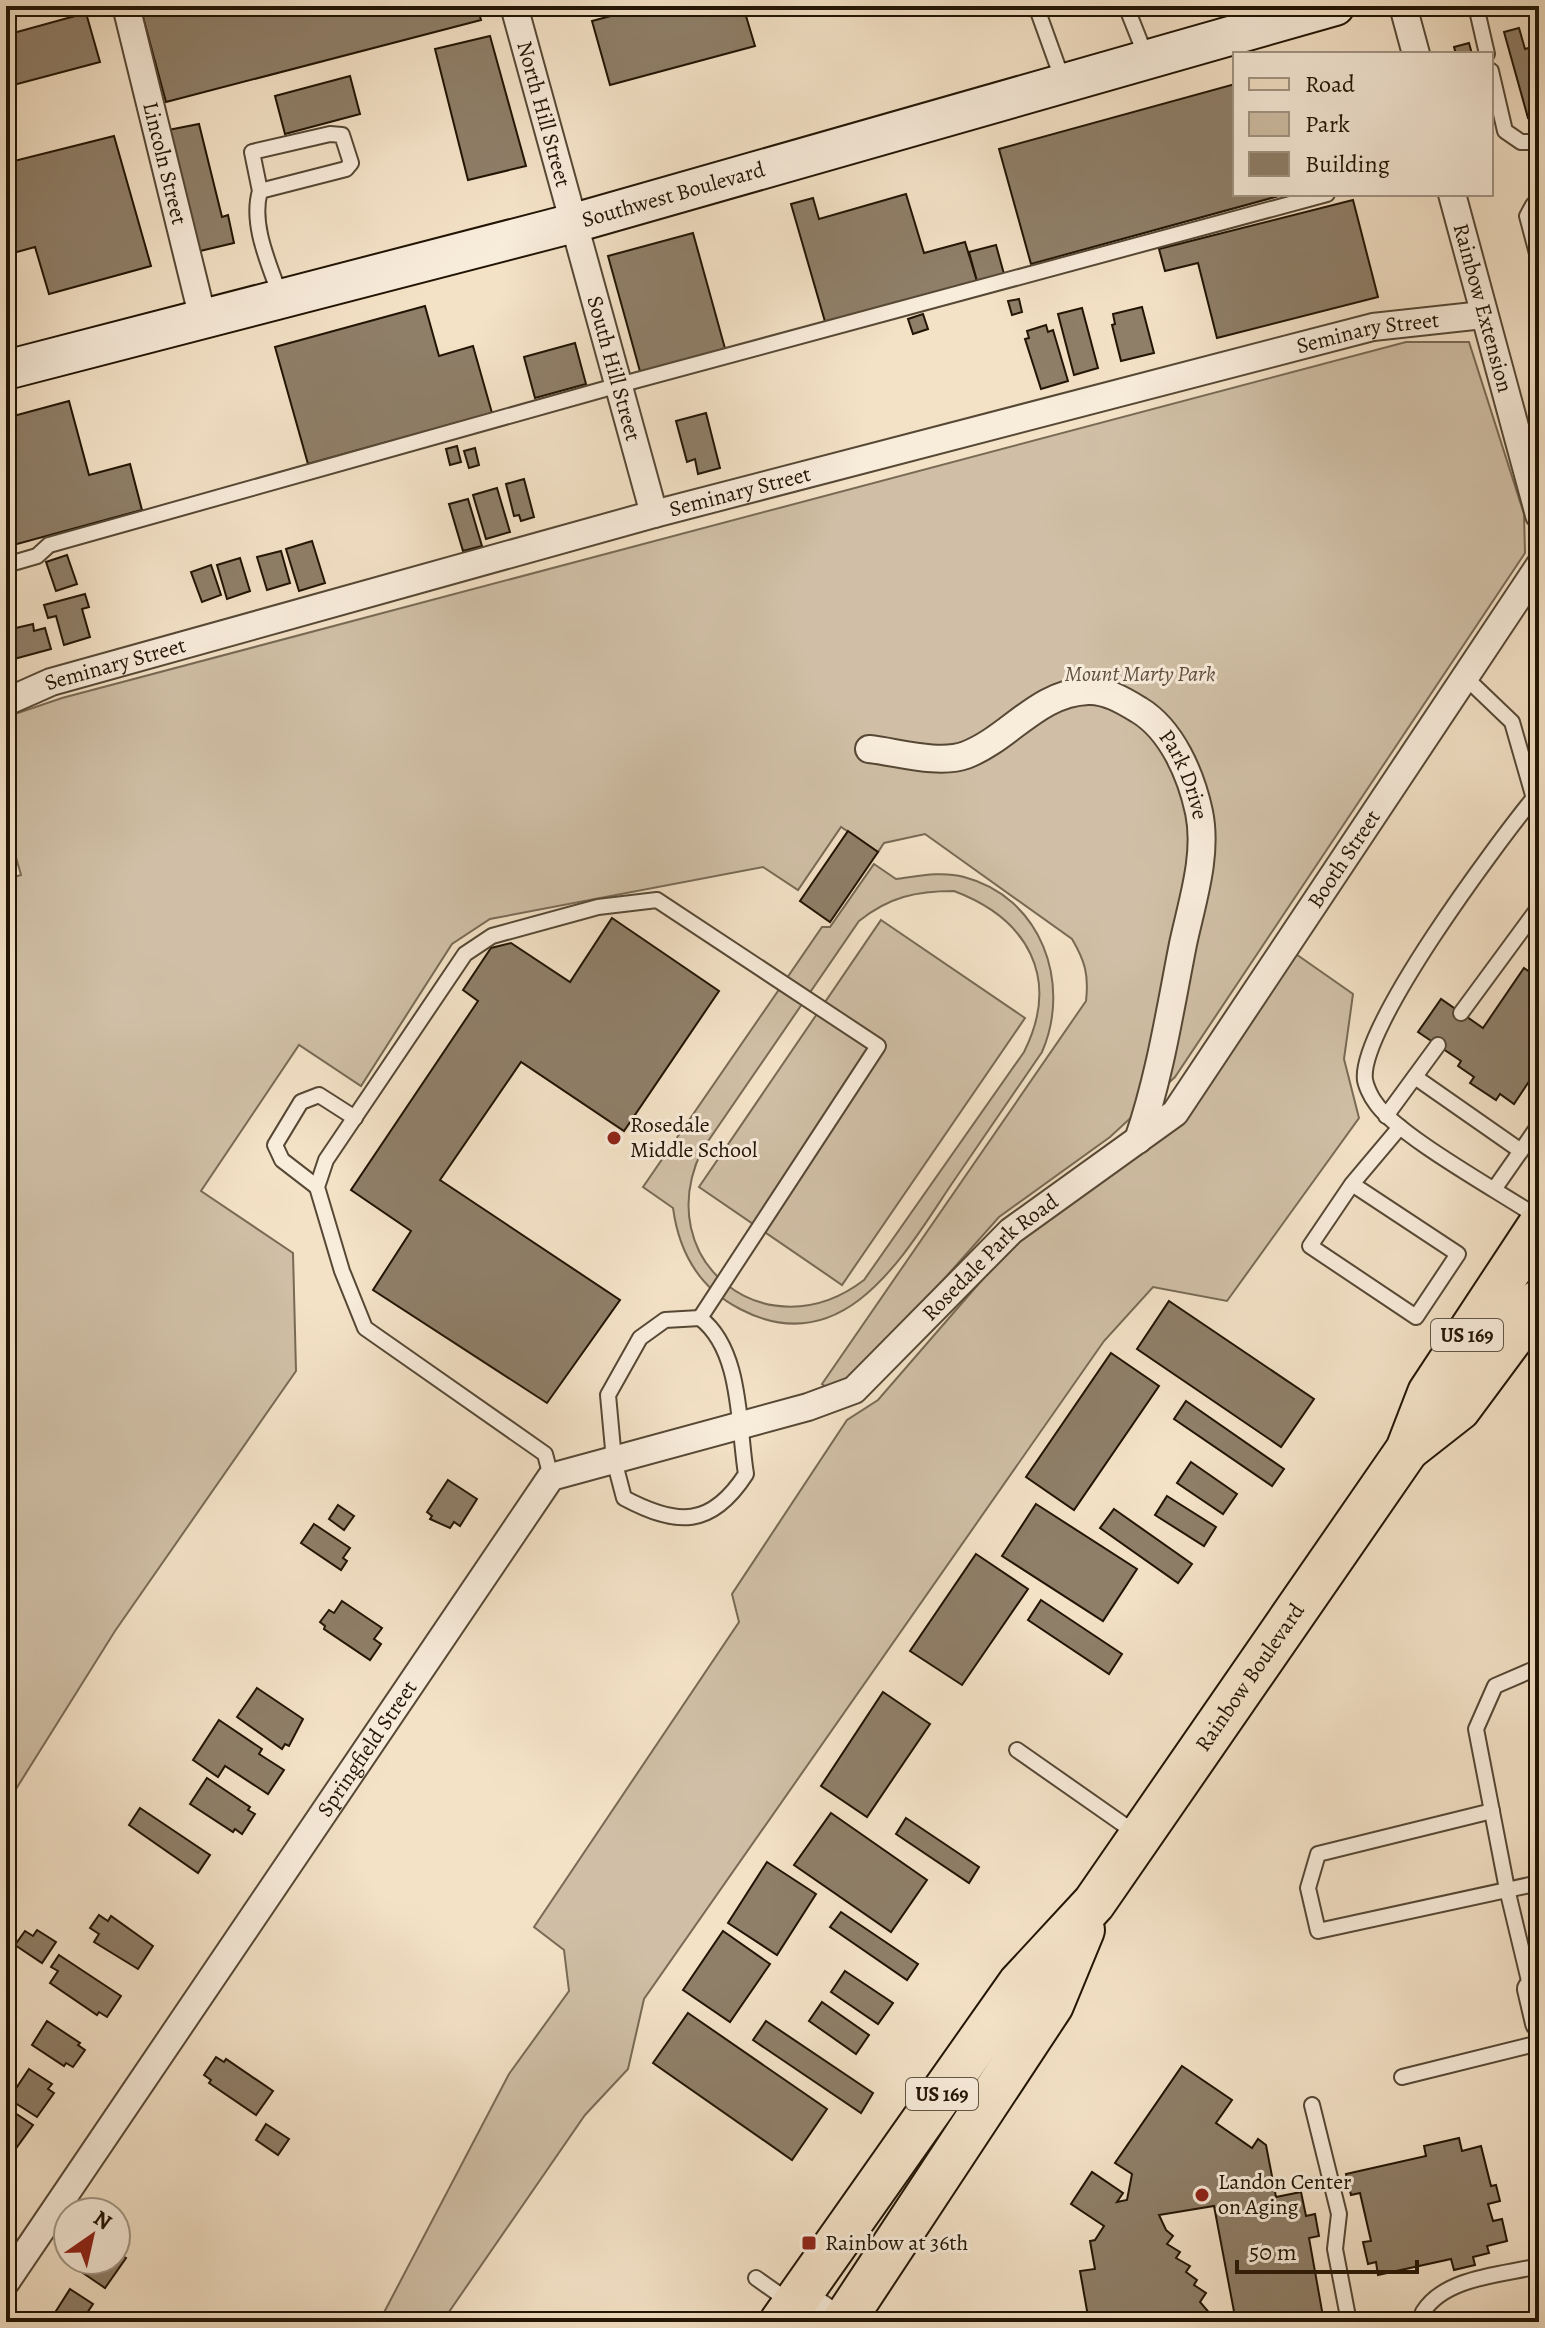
<svg xmlns="http://www.w3.org/2000/svg" width="1545" height="2328" font-family="Alegreya,serif">
	<style>
		.green { fill: #d0bfa6; stroke: #786a55; stroke-width: 2; fill-rule: evenodd }
		.building { fill: #8f7f69; stroke: #211404; stroke-width: 2 }
		.lines { fill: none; stroke-linecap: round; stroke-linejoin: round }
		.lane-casing { stroke: #564835; stroke-width: 18 }
		.street-casing { stroke: #564835; stroke-width: 30 }
		.secondary-casing { stroke: #211404; stroke-width: 42 }
		.primary-casing { stroke: #211404; stroke-width: 46 }
		.lane { stroke: #f8ecdb; stroke-width: 14 }
		.street { stroke: #f8ecdb; stroke-width: 26 }
		.secondary { stroke: #f8ecdb; stroke-width: 38 }
		.primary { stroke: #f4e2c7; stroke-width: 42 }
		.poi-dot { fill: #8f2418; stroke: #f8ecdb; stroke-width: 3 }
		.labels { text-anchor: middle; dominant-baseline: central; stroke-width: 6; stroke-linejoin: round; paint-order: stroke }
		.shield { fill: #f8ecdb; stroke: #625544; stroke-width: 2 }
		.shield-label { font-size: 20px; font-weight: bold; fill: #211404 }
		.street-label { font-size: 22px; fill: #211404; stroke: #f8ecdb }
		.park-label { font-size: 22px; font-style: italic; fill: #5e503d; stroke: #f8ecdb }
		.poi-label { font-size: 22px; fill: #211404; stroke: #f8ecdb; text-anchor: start }
	</style>
	<rect width="100%" height="100%" fill="#f4e2c7"/>
	<filter id="stains"><feTurbulence type="fractalNoise" baseFrequency=".0025" numOctaves="4"/><feColorMatrix values="0 0 0 0 .2 0 0 0 0 .09 0 0 0 0 .02 0 0 0 .5 -.17"/></filter>
	<radialGradient id="worn" r=".72"><stop offset=".6" stop-color="#630" stop-opacity="0"/><stop offset="1" stop-color="#630" stop-opacity=".3"/></radialGradient>
	<g class="green">
		<path d="M 1406,342 L 1469,342 L 1524,514 L 1525,553 L 1175,1077 L 1110,1137 L 999,1217 L 874,1358 L 831,1391 L 822,1384 L 1086,1001 C 1089,975 1085,961 1072,939 L 925,834 L 884,843 L 878,852 L 841,827 L 798,890 L 763,867 L 490,919 L 452,944 L 361,1086 L 299,1045 L 201,1191 L 293,1253 L 296,1371 L 115,1631 L 6,1805 L 6,879 L 21,875 L 6,822 L 6,717 L 62,698 Z"/>
		<path d="M 874,864 L 896,879 C 919,876 942,871 964,877 C 1041,897 1072,983 1042,1052 C 1013,1095 983,1138 953,1182 C 905,1253 845,1364 740,1309 C 699,1288 679,1252 673,1208 L 643,1187 L 822,927 L 830,927 ZM 954,891 C 1028,919 1061,978 1024,1052 L 864,1280 C 768,1354 648,1262 702,1150 L 859,921 C 889,897 916,891 954,891 Z"/>
		<polygon points="881,920 1025,1018 842,1285 699,1187"/>
		<polygon points="1293,952 1353,994 1344,1059 1359,1118 1227,1301 1153,1287 1104,1341 644,1999 628,2069 585,2115 442,2322 379,2322 509,2074 569,1991 564,1950 534,1927 739,1622 732,1594 847,1420 878,1400 988,1273 1032,1230 1152,1144"/>
	</g>
	<g class="building">
		<polygon points="140,6 477,6 481,20 166,102"/>
		<polygon points="648,6 743,6 755,46 610,85 592,21"/>
		<polygon points="86,13 100,62 6,87 6,35"/>
		<polygon points="1519,28 1525,49 1539,45 1539,115 1528,118 1504,32"/>
		<polygon points="490,36 526,166 468,180 435,49"/>
		<polygon points="1469,43 1472,54 1456,54 1454,47"/>
		<polygon points="350,76 360,114 285,134 275,96"/>
		<polygon points="1235,84 1235,194 1286,194 1031,264 999,149"/>
		<polygon points="199,124 222,217 228,215 234,243 200,251 168,130"/>
		<polygon points="114,136 151,266 49,294 35,247 6,255 6,163"/>
		<polygon points="906,194 924,253 965,242 977,281 826,325 791,204 813,198 819,219"/>
		<polygon points="1353,200 1378,297 1217,338 1198,263 1165,271 1159,249"/>
		<polygon points="693,233 726,352 641,375 608,256"/>
		<polygon points="996,245 1004,274 977,281 969,252"/>
		<polygon points="1019,299 1022,312 1012,315 1008,301"/>
		<polygon points="425,306 439,356 473,346 492,413 308,464 275,347"/>
		<polygon points="1142,307 1154,353 1121,361 1112,325 1115,324 1113,314"/>
		<polygon points="1082,308 1098,368 1074,375 1058,314"/>
		<polygon points="923,314 928,329 913,334 908,319"/>
		<polygon points="1046,325 1048,332 1053,330 1068,381 1041,389 1025,339 1029,338 1027,331"/>
		<polygon points="575,343 586,384 535,398 524,357"/>
		<polygon points="69,401 89,475 130,464 142,510 6,547 6,418"/>
		<polygon points="706,413 720,468 698,474 695,459 687,462 676,421"/>
		<polygon points="457,446 461,462 450,465 446,449"/>
		<polygon points="475,448 479,465 469,468 464,451"/>
		<polygon points="524,479 534,517 521,521 519,515 514,516 506,484"/>
		<polygon points="497,488 510,532 486,539 473,495"/>
		<polygon points="468,499 482,546 463,551 449,504"/>
		<polygon points="312,541 325,583 299,591 286,549"/>
		<polygon points="281,551 290,583 267,590 257,557"/>
		<polygon points="67,555 77,584 56,591 46,562"/>
		<polygon points="240,558 250,591 227,599 217,565"/>
		<polygon points="211,565 221,595 202,602 191,572"/>
		<polygon points="85,594 89,607 82,609 90,637 64,645 56,616 48,618 44,605"/>
		<polygon points="33,624 34,631 45,628 51,649 14,659 7,630"/>
		<polygon points="848,831 878,852 830,922 800,901"/>
		<polygon points="612,918 719,991 624,1131 521,1062 440,1180 620,1300 547,1403 373,1290 411,1231 351,1190 478,1001 463,990 491,948 511,943 570,982"/>
		<polygon points="1524,968 1539,978 1539,1082 1532,1077 1514,1104 1500,1094 1496,1100 1470,1083 1474,1077 1458,1066 1461,1061 1418,1032 1441,999 1483,1028"/>
		<polygon points="1169,1301 1314,1399 1281,1447 1137,1349"/>
		<polygon points="1111,1353 1159,1386 1074,1510 1026,1477"/>
		<polygon points="1186,1401 1284,1469 1272,1486 1174,1419"/>
		<polygon points="1191,1462 1237,1494 1223,1514 1177,1483"/>
		<polygon points="448,1480 477,1499 460,1526 454,1522 450,1528 430,1519 432,1516 427,1512"/>
		<polygon points="1167,1496 1216,1527 1204,1546 1155,1515"/>
		<polygon points="1036,1504 1137,1569 1103,1621 1002,1556"/>
		<polygon points="338,1505 354,1516 344,1530 329,1519"/>
		<polygon points="1114,1509 1192,1564 1178,1583 1100,1528"/>
		<polygon points="314,1524 350,1548 343,1558 347,1561 341,1570 301,1543"/>
		<polygon points="976,1554 1028,1589 962,1685 910,1651"/>
		<polygon points="1041,1600 1122,1654 1109,1674 1028,1620"/>
		<polygon points="342,1601 382,1628 374,1639 381,1644 370,1660 324,1629 325,1626 320,1622 329,1610 334,1613"/>
		<polygon points="257,1688 303,1719 289,1746 285,1744 282,1749 237,1717"/>
		<polygon points="883,1692 930,1724 867,1817 821,1786"/>
		<polygon points="219,1720 262,1749 259,1754 284,1770 268,1794 225,1766 218,1777 193,1760"/>
		<polygon points="207,1778 250,1807 248,1810 255,1814 242,1834 235,1829 233,1832 190,1804"/>
		<polygon points="140,1808 210,1855 198,1873 129,1825"/>
		<polygon points="831,1813 927,1880 891,1932 794,1865"/>
		<polygon points="906,1818 979,1867 969,1883 896,1834"/>
		<polygon points="767,1862 816,1894 777,1955 728,1923"/>
		<polygon points="841,1912 918,1964 907,1980 830,1927"/>
		<polygon points="99,1915 108,1921 111,1916 153,1946 138,1969 94,1942 99,1934 90,1928"/>
		<polygon points="37,1930 56,1942 42,1963 15,1945 25,1931 33,1936"/>
		<polygon points="723,1931 770,1964 730,2022 683,1990"/>
		<polygon points="59,1955 121,1996 107,2017 99,2012 97,2015 50,1983 58,1971 51,1967"/>
		<polygon points="845,1971 893,2003 878,2024 831,1992"/>
		<polygon points="822,2002 869,2035 856,2054 809,2021"/>
		<polygon points="688,2013 827,2109 792,2160 653,2063"/>
		<polygon points="47,2021 80,2043 78,2045 85,2050 73,2067 66,2063 64,2066 32,2045"/>
		<polygon points="766,2021 873,2093 861,2113 753,2040"/>
		<polygon points="216,2057 224,2062 226,2059 273,2091 256,2115 209,2083 211,2080 204,2075"/>
		<polygon points="1182,2066 1232,2100 1216,2123 1252,2148 1258,2139 1266,2145 1276,2197 1301,2192 1306,2216 1315,2214 1319,2236 1309,2238 1324,2322 1236,2322 1214,2206 1159,2215 1166,2230 1173,2236 1167,2244 1180,2252 1176,2258 1190,2266 1186,2272 1197,2280 1194,2285 1206,2293 1200,2302 1217,2322 1089,2322 1080,2271 1095,2269 1090,2241 1095,2240 1104,2226 1071,2204 1092,2172 1123,2193 1117,2202 1127,2200 1132,2174 1115,2163"/>
		<polygon points="29,2069 52,2084 48,2089 54,2093 37,2117 9,2099"/>
		<polygon points="6,2107 33,2125 12,2154 6,2150"/>
		<polygon points="266,2124 289,2139 278,2155 256,2140"/>
		<polygon points="1459,2138 1462,2151 1481,2146 1491,2186 1496,2185 1500,2201 1488,2204 1493,2221 1502,2219 1507,2241 1487,2246 1489,2253 1473,2257 1475,2265 1454,2270 1451,2259 1378,2275 1376,2262 1368,2264 1363,2242 1371,2241 1360,2193 1351,2195 1346,2174 1426,2156 1424,2146"/>
		<polygon points="116,2252 126,2258 105,2288 83,2273 91,2260 116,2260"/>
		<polygon points="70,2289 93,2304 81,2322 56,2322 51,2319"/>
	</g>
	<g class="lines">
		<defs>
			<g id="lane">
				<polyline points="1036,6 1063,81"/>
				<polyline points="1126,6 1147,59"/>
				<polyline points="1476,6 1487,54"/>
				<polyline points="1491,71 1505,131 1521,142 1539,142"/>
				<path d="M 260,191 L 252,152 L 330,134 L 342,135 L 351,163 L 346,169 L 260,191 C 250,225 270,266 281,298"/>
				<polyline points="1539,203 1533,205 1527,216 1539,261"/>
				<polyline points="6,565 37,556 49,545 619,385 1327,194"/>
				<polyline points="1465,677 1512,722 1539,816"/>
				<path d="M 1533,799 C 1497,843 1358,1029 1365,1080 C 1366,1086 1371,1097 1375,1102 C 1396,1135 1502,1193 1539,1218"/>
				<polyline points="1461,1013 1539,907"/>
				<polyline points="1415,1077 1521,1151"/>
				<polyline points="1386,1116 1438,1045"/>
				<polyline points="1352,1184 1458,1254 1416,1317 1310,1246 1352,1184 1400,1127"/>
				<polyline points="317,1187 282,1160 275,1145 301,1102 319,1095 355,1118"/>
				<polyline points="1495,1188 1539,1125"/>
				<path d="M 700,1318 C 742,1350 738,1425 746,1474 C 711,1528 677,1526 624,1498 L 614,1460 L 608,1395 L 640,1338 L 665,1320 Z"/>
				<polyline points="551,1477 545,1454 365,1328 342,1271 317,1187 326,1160 465,954 492,936 598,907 657,900 878,1046 700,1318"/>
				<polyline points="1017,1750 1137,1834"/>
				<polyline points="1492,1811 1318,1854 1308,1888 1318,1931 1539,1883"/>
				<polyline points="1531,1989 1507,1889 1476,1729 1495,1686 1539,1667"/>
				<polyline points="1402,2077 1539,2043"/>
				<polyline points="1312,2105 1339,2214 1335,2249 1349,2322"/>
				<polyline points="756,2278 790,2302"/>
				<path d="M 1426,2322 L 1423,2312 C 1445,2277 1501,2275 1539,2266"/>
			</g>
			<g id="street">
				<path id="s1" d="M 126,6 L 203,319"/>
				<path id="s2" d="M 514,6 L 654,514"/>
				<polyline points="1403,6 1416,54"/>
				<path id="s3" d="M 1452,194 L 1539,515"/>
				<path id="s4" d="M 6,702 L 51,682 L 654,514 L 1373,327 L 1483,315"/>
				<path id="s5" d="M 869,749 C 897,752 939,765 966,755 C 1010,738 1037,693 1088,691 C 1106,690 1124,701 1139,710 C 1172,730 1191,775 1199,812 C 1208,855 1192,902 1183,944 C 1170,1010 1160,1076 1138,1140"/>
				<polyline points="1531,1989 1539,2023"/>
				<path id="s6" d="M 6,2282 L 551,1477 L 808,1407 L 854,1390 L 1011,1231 L 1175,1113 L 1539,566"/>
				<polyline points="800,2294 841,2322"/>
			</g>
			<g id="secondary">
				<path id="s7" d="M 6,370 L 574,223 L 1335,6"/>
			</g>
			<g id="primary">
				<polyline points="1408,1449 1459,1409 1539,1301"/>
				<path id="s8" d="M 781,2322 L 1019,1984 L 1094,1903 L 1407,1450 L 1429,1393 L 1539,1226"/>
				<polyline points="843,2322 1052,2005 1083,1930"/>
			</g>
		</defs>
		<use href="#lane" class="lane-casing"/>
		<use href="#street" class="street-casing"/>
		<use href="#secondary" class="secondary-casing"/>
		<use href="#primary" class="primary-casing"/>
		<use href="#lane" class="lane"/>
		<use href="#street" class="street"/>
		<use href="#secondary" class="secondary"/>
		<use href="#primary" class="primary"/>
	</g>
	<g class="poi-dot">
		<circle cx="614" cy="1138" r="8"/>
		<circle cx="1202" cy="2195" r="8"/>
		<rect x="801" y="2235" width="16" height="16" rx="4"/>
	</g>
	<g class="labels">
		<g class="shield">
			<rect x="1431" y="1319" width="72" height="32" rx="6"/>
			<rect x="906" y="2078" width="72" height="32" rx="6"/>
		</g>
		<g class="shield-label">
			<text x="1467" y="1335">US 169</text>
			<text x="942" y="2094">US 169</text>
		</g>
		<g class="street-label">
			<text stroke="none"><textPath href="#s2" startOffset="112">North Hill Street</textPath></text>
			<text stroke="none"><textPath href="#s1" startOffset="162">Lincoln Street</textPath></text>
			<text stroke="none"><textPath href="#s7" startOffset="690">Southwest Boulevard</textPath></text>
			<text stroke="none"><textPath href="#s3" startOffset="118">Rainbow Extension</textPath></text>
			<text stroke="none"><textPath href="#s4" startOffset="1412">Seminary Street</textPath></text>
			<text stroke="none"><textPath href="#s2" startOffset="376">South Hill Street</textPath></text>
			<text stroke="none"><textPath href="#s4" startOffset="764">Seminary Street</textPath></text>
			<text stroke="none"><textPath href="#s4" startOffset="116">Seminary Street</textPath></text>
			<text stroke="none"><textPath href="#s5" startOffset="374">Park Drive</textPath></text>
			<text stroke="none"><textPath href="#s6" startOffset="2018">Booth Street</textPath></text>
			<text stroke="none"><textPath href="#s6" startOffset="1478">Rosedale Park Road</textPath></text>
			<text stroke="none"><textPath href="#s8" startOffset="798">Rainbow Boulevard</textPath></text>
			<text stroke="none"><textPath href="#s6" startOffset="644">Springfield Street</textPath></text>
		</g>
		<g class="park-label">
			<text x="1140" y="674">Mount Marty Park</text>
		</g>
		<g class="poi-label">
			<text x="630" y="1125">Rosedale<tspan x="630" dy="25">Middle School</tspan></text>
			<text x="1218" y="2182">Landon Center<tspan x="1218" dy="25">on Aging</tspan></text>
			<text x="825" y="2243">Rainbow at 36th</text>
		</g>
	</g>
	<rect width="1545" height="2328" fill="none" stroke="#f4e2c7" stroke-width="32"/>
	<rect x="8" y="8" width="1529" height="2312" fill="none" stroke="#211404" stroke-width="4"/>
	<rect x="16" y="16" width="1513" height="2296" fill="none" stroke="#211404" stroke-width="2"/>
	<rect x="1233" y="52" width="260" height="144" fill="#f8ecdb" stroke="#a29685" stroke-width="2"/>
	<rect x="1249" y="78" width="40" height="12" fill="#f4e2c7" stroke="#a29685" stroke-width="2"/>
	<text x="1305" y="92" font-size="24" fill="#211404">Road</text>
	<rect x="1249" y="112" width="40" height="24" fill="#d0bfa6" stroke="#a29685" stroke-width="2"/>
	<text x="1305" y="132" font-size="24" fill="#211404">Park</text>
	<rect x="1249" y="152" width="40" height="24" fill="#8f7f69" stroke="#a29685" stroke-width="2"/>
	<text x="1305" y="172" font-size="24" fill="#211404">Building</text>
	<g transform="translate(92 2236) rotate(34)"><circle r="38" fill="#f8ecdb" stroke="#a29685" stroke-width="2"/>
	<path d="M0-6L14 30L0 20L-14 30Z" fill="#8f2418"/>
	<text y="-12" font-size="22" font-weight="bold" text-anchor="middle" fill="#211404">N</text>
	</g>
	<path d="M1237 2260v12h180v-12" fill="none" stroke="#211404" stroke-width="4"/>
	<text x="1249" y="2260" font-size="24" fill="#211404" stroke="#f8ecdb" stroke-width="6" paint-order="stroke">50 m</text>
	<rect width="100%" height="100%" filter="url(#stains)"/>
	<rect width="100%" height="100%" fill="url(#worn)"/>
</svg>
